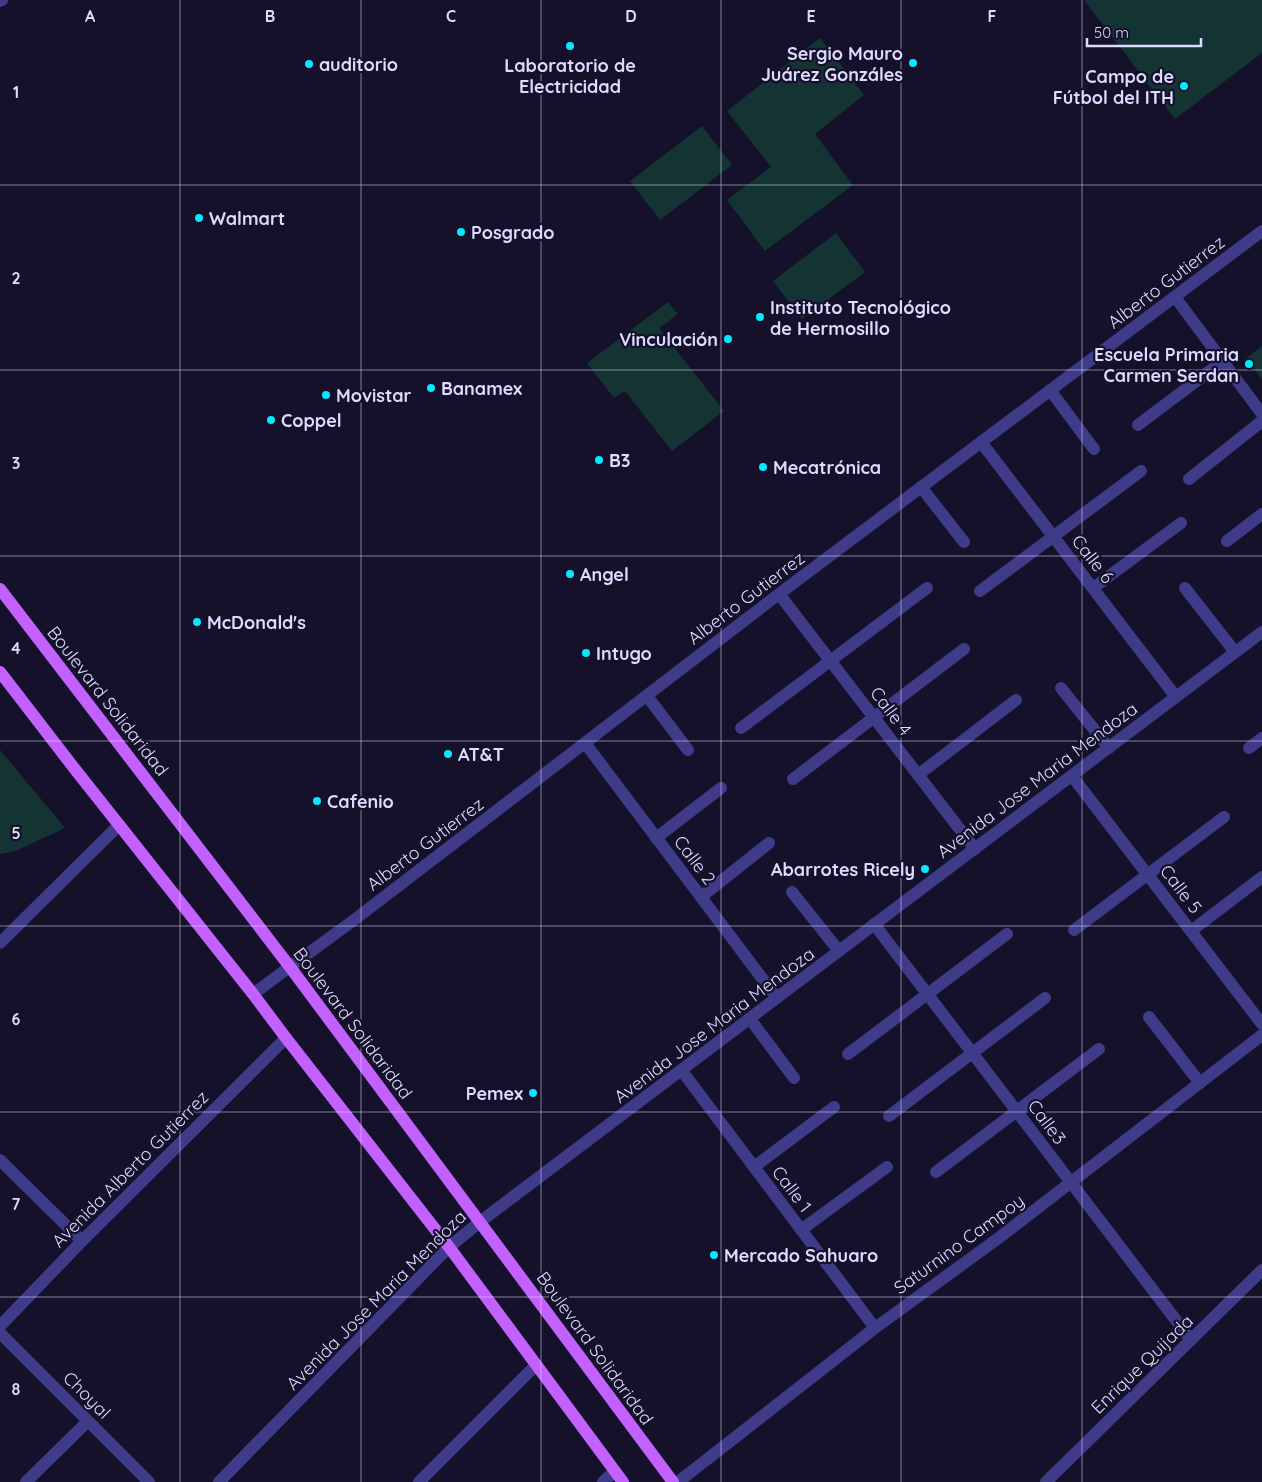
<svg xmlns="http://www.w3.org/2000/svg" width="1262" height="1482" font-family="Quicksand,sans-serif">
	<style>
		.green { fill: #133433 }
		.lines { fill: none; stroke-linecap: round; stroke-linejoin: round }
		.minor { stroke: #3e3b89; stroke-width: 12 }
		.major { stroke: #c361ff; stroke-width: 12 }
		.grid { fill: none; stroke: #dedaff; stroke-width: 1; stroke-opacity: 0.55 }
		.poi-dot { fill: #06e8ff; stroke: #15112a; stroke-width: 2 }
		.labels { text-anchor: middle; dominant-baseline: central; stroke-width: 4.5; stroke-linejoin: round; paint-order: stroke }
		.poi-label { font-size: 18px; font-weight: bold; fill: #dedaff; stroke: #15112a; text-anchor: start }
		.street-label { font-size: 18px; fill: #dedaff; stroke: #15112a }
		.grid-label { font-size: 16px; text-anchor: middle; font-weight: bold; fill: #dedaff; stroke: #15112a; stroke-width: 4.5; stroke-linejoin: round; paint-order: stroke }
	</style>
	<rect width="100%" height="100%" fill="#15112a"/>
	<g class="green">
		<polygon points="1084,0 1262,0 1262,53 1175,119"/>
		<polygon points="820,38 864,95 815,134 853,185 765,251 727,200 771,167 727,111"/>
		<polygon points="702,126 732,165 660,220 630,181"/>
		<polygon points="836,233 865,272 802,319 773,281"/>
		<polygon points="668,302 678,314 659,328 724,411 672,451 625,391 614,398 587,363"/>
		<polygon points="1262,346 1262,379 1246,358"/>
		<polygon points="0,750 65,828 16,851 0,854"/>
	</g>
	<g class="lines">
		<g class="minor">
			<polyline points="0,1 2,0"/>
			<polyline points="1175,297 1262,414"/>
			<polyline points="1050,390 1094,449"/>
			<polyline points="1138,425 1223,361"/>
			<polyline points="981,442 1176,697"/>
			<polyline points="1189,479 1262,421"/>
			<polyline points="921,487 964,542"/>
			<polyline points="1227,541 1262,514"/>
			<polyline points="1093,588 1181,523"/>
			<polyline points="1185,588 1235,652"/>
			<polyline points="980,591 1141,471"/>
			<polyline points="779,594 975,849"/>
			<polyline points="1061,688 1109,748"/>
			<polyline points="647,696 688,750"/>
			<polyline points="741,728 927,588"/>
			<polyline points="585,743 777,998"/>
			<polyline points="1249,748 1262,738"/>
			<polyline points="918,775 1016,700"/>
			<polyline points="1072,776 1262,1024"/>
			<polyline points="793,779 964,649"/>
			<polyline points="656,838 721,788"/>
			<polyline points="792,892 839,951"/>
			<polyline points="701,897 769,843"/>
			<polyline points="874,924 1191,1340"/>
			<polyline points="1074,930 1224,817"/>
			<polyline points="1191,931 1262,877"/>
			<polyline points="0,943 119,825"/>
			<polyline points="253,994 354,920 779,594 1262,231"/>
			<polyline points="1149,1017 1200,1083"/>
			<polyline points="750,1019 794,1078"/>
			<polyline points="848,1054 1007,934"/>
			<polyline points="682,1071 875,1328"/>
			<polyline points="889,1116 1045,998"/>
			<polyline points="0,1160 82,1241"/>
			<polyline points="754,1167 834,1107"/>
			<polyline points="936,1172 1099,1049"/>
			<polyline points="801,1230 887,1167"/>
			<polyline points="0,1326 82,1241 286,1038"/>
			<polyline points="0,1333 149,1482"/>
			<polyline points="26,1482 88,1421"/>
			<polyline points="219,1482 449,1247 481,1221 1262,632"/>
			<polyline points="419,1482 536,1365"/>
			<polyline points="603,1482 615,1471"/>
			<polyline points="678,1482 875,1328 1000,1237 1262,1035"/>
			<polyline points="1046,1482 1262,1270"/>
		</g>
		<g class="major">
			<polyline points="0,589 290,967 673,1482"/>
			<polyline points="0,672 74,768 253,994 286,1038 449,1247 623,1482"/>
		</g>
	</g>
	<path class="grid" d="M 180,0 L 180,1482M 361,0 L 361,1482M 541,0 L 541,1482M 721,0 L 721,1482M 901,0 L 901,1482M 1082,0 L 1082,1482M 0,185 L 1262,185M 0,370 L 1262,370M 0,556 L 1262,556M 0,741 L 1262,741M 0,926 L 1262,926M 0,1112 L 1262,1112M 0,1297 L 1262,1297"/>
	<g class="poi-dot">
		<circle cx="570" cy="46" r="5"/>
		<circle cx="913" cy="63" r="5"/>
		<circle cx="309" cy="64" r="5"/>
		<circle cx="1184" cy="86" r="5"/>
		<circle cx="199" cy="218" r="5"/>
		<circle cx="461" cy="232" r="5"/>
		<circle cx="760" cy="317" r="5"/>
		<circle cx="728" cy="339" r="5"/>
		<circle cx="1249" cy="364" r="5"/>
		<circle cx="431" cy="388" r="5"/>
		<circle cx="326" cy="395" r="5"/>
		<circle cx="271" cy="420" r="5"/>
		<circle cx="599" cy="460" r="5"/>
		<circle cx="763" cy="467" r="5"/>
		<circle cx="570" cy="574" r="5"/>
		<circle cx="197" cy="622" r="5"/>
		<circle cx="586" cy="653" r="5"/>
		<circle cx="448" cy="754" r="5"/>
		<circle cx="317" cy="801" r="5"/>
		<circle cx="925" cy="869" r="5"/>
		<circle cx="533" cy="1093" r="5"/>
		<circle cx="714" cy="1255" r="5"/>
	</g>
	<g class="labels">
		<g class="poi-label">
			<text x="903" y="53" text-anchor="end">Sergio Mauro<tspan x="903" dy="21">Juárez Gonzáles</tspan></text>
			<text x="319" y="64">auditorio</text>
			<text x="570" y="65" text-anchor="middle">Laboratorio de<tspan x="570" dy="21">Electricidad</tspan></text>
			<text x="1174" y="76" text-anchor="end">Campo de<tspan x="1174" dy="21">Fútbol del ITH</tspan></text>
			<text x="209" y="218">Walmart</text>
			<text x="471" y="232">Posgrado</text>
			<text x="770" y="307">Instituto Tecnológico<tspan x="770" dy="21">de Hermosillo</tspan></text>
			<text x="718" y="339" text-anchor="end">Vinculación</text>
			<text x="1239" y="354" text-anchor="end">Escuela Primaria<tspan x="1239" dy="21">Carmen Serdan</tspan></text>
			<text x="441" y="388">Banamex</text>
			<text x="336" y="395">Movistar</text>
			<text x="281" y="420">Coppel</text>
			<text x="609" y="460">B3</text>
			<text x="773" y="467">Mecatrónica</text>
			<text x="580" y="574">Angel</text>
			<text x="207" y="622">McDonald's</text>
			<text x="596" y="653">Intugo</text>
			<text x="458" y="754">AT&amp;T</text>
			<text x="327" y="801">Cafenio</text>
			<text x="915" y="869" text-anchor="end">Abarrotes Ricely</text>
			<text x="523" y="1093" text-anchor="end">Pemex</text>
			<text x="724" y="1255">Mercado Sahuaro</text>
		</g>
		<g class="street-label">
			<text transform="translate(1166 282) rotate(-37)">Alberto Gutierrez</text>
			<text transform="translate(1093 559) rotate(52)">Calle 6</text>
			<text transform="translate(746 598) rotate(-37)">Alberto Gutierrez</text>
			<text transform="translate(108 701) rotate(52)">Boulevard Solidaridad</text>
			<text transform="translate(891 711) rotate(53)">Calle 4</text>
			<text transform="translate(1037 780) rotate(-37)">Avenida Jose Maria Mendoza</text>
			<text transform="translate(425 844) rotate(-37)">Alberto Gutierrez</text>
			<text transform="translate(695 860) rotate(53)">Calle 2</text>
			<text transform="translate(1181 889) rotate(53)">Calle 5</text>
			<text transform="translate(353 1023) rotate(53)">Boulevard Solidaridad</text>
			<text transform="translate(714 1025) rotate(-37)">Avenida Jose Maria Mendoza</text>
			<text transform="translate(1047 1122) rotate(53)">Calle3</text>
			<text transform="translate(130 1169) rotate(-45)">Avenida Alberto Gutierrez</text>
			<text transform="translate(792 1189) rotate(53)">Calle 1</text>
			<text transform="translate(959 1244) rotate(-36)">Saturnino Campoy</text>
			<text transform="translate(376 1300) rotate(-45)">Avenida Jose Maria Mendoza</text>
			<text transform="translate(595 1348) rotate(54)">Boulevard Solidaridad</text>
			<text transform="translate(1142 1364) rotate(-44)">Enrique Quijada</text>
			<text transform="translate(87 1395) rotate(45)">Choyal</text>
		</g>
	</g>
	<g class="grid-label">
		<text x="90" y="22">A</text>
		<text x="270" y="22">B</text>
		<text x="451" y="22">C</text>
		<text x="631" y="22">D</text>
		<text x="811" y="22">E</text>
		<text x="992" y="22">F</text>
		<text x="16" y="98">1</text>
		<text x="16" y="284">2</text>
		<text x="16" y="469">3</text>
		<text x="16" y="654">4</text>
		<text x="16" y="839">5</text>
		<text x="16" y="1025">6</text>
		<text x="16" y="1210">7</text>
		<text x="16" y="1395">8</text>
	</g>
	<path d="M1087 38v8h114v-8" fill="none" stroke="#dedaff" stroke-width="2.5"/>
	<text x="1094" y="38" font-size="15" fill="#dedaff" stroke="#15112a" stroke-width="4" paint-order="stroke">50 m</text>
</svg>
